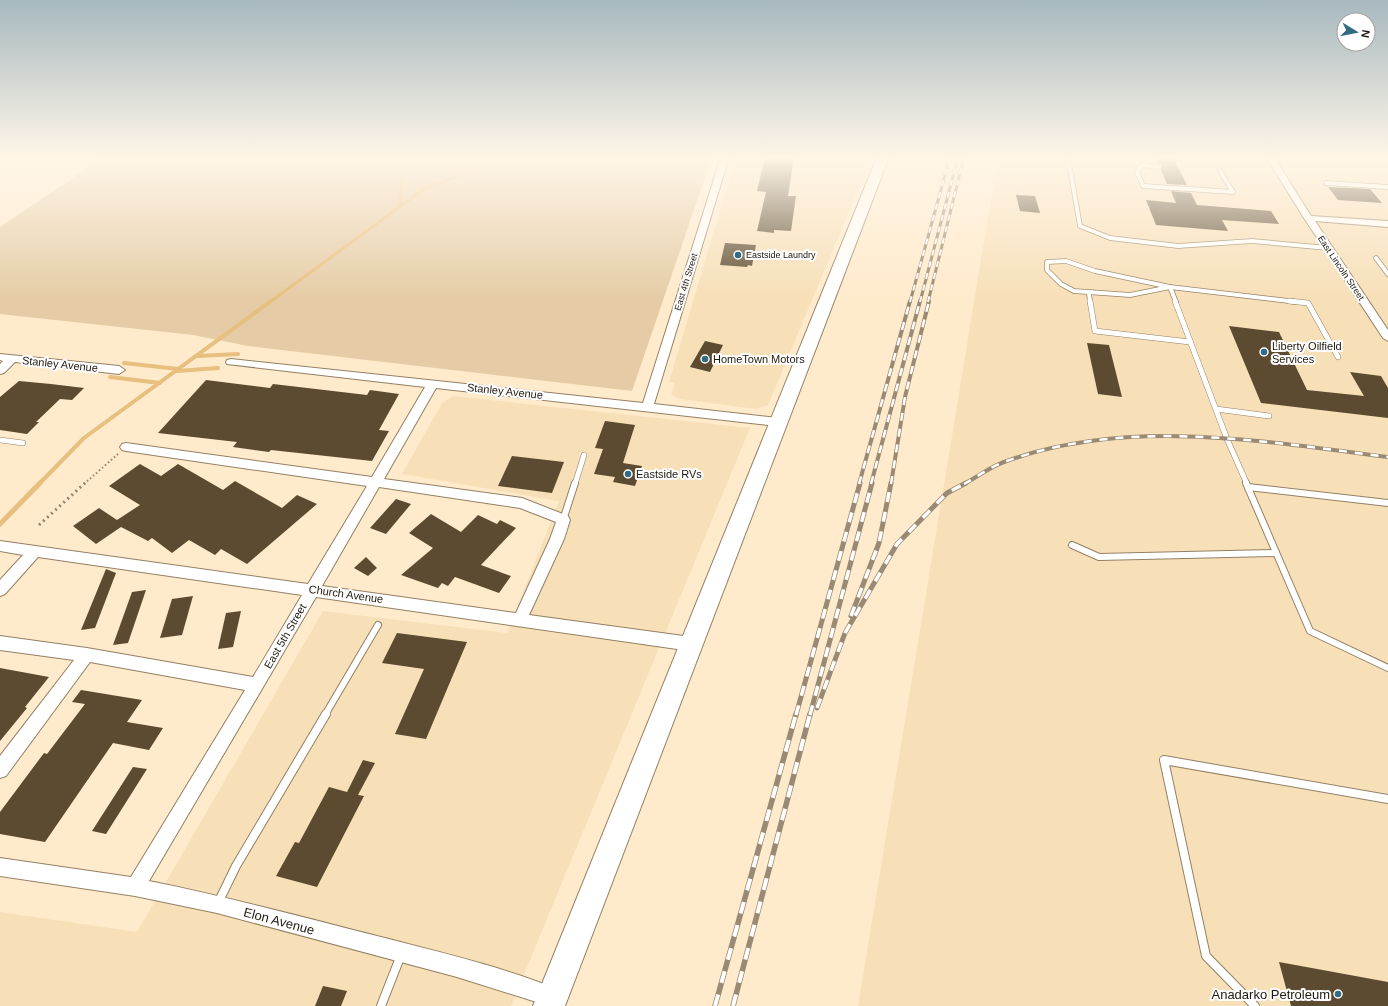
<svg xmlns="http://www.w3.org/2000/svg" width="1388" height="1006" font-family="Helvetica,sans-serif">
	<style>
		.built { fill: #f7dfb8 }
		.green { fill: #e5cca6 }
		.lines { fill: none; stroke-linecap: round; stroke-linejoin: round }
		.stream-far2 { stroke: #e7bf7e; stroke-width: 3 }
		.stream-far1 { stroke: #e7bf7e; stroke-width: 4 }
		.stream { stroke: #e7bf7e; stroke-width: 5 }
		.building { fill: #5c4b30 }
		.service-far3-casing { stroke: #938064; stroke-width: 5.5 }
		.service-far2-casing { stroke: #938064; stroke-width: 6 }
		.service-far1-casing { stroke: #938064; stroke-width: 8 }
		.service-casing { stroke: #938064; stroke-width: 10 }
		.minor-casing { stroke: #938064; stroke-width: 2 }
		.primary-casing { stroke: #938064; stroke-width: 2 }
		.path-far1 { stroke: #948671; stroke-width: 2; stroke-dasharray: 1.5 2.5; stroke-linecap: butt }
		.path { stroke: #948671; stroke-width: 3; stroke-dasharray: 2 3.5; stroke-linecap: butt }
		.service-far3 { stroke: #fff; stroke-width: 4 }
		.service-far2 { stroke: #fff; stroke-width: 5 }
		.service-far1 { stroke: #fff; stroke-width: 6 }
		.service { stroke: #fff; stroke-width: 8 }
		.minor { fill: #fff; fill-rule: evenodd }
		.primary { fill: #fff; fill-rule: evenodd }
		.rail-far3-casing { stroke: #988a74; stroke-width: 3 }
		.rail-far2-casing { stroke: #988a74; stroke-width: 4 }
		.rail-far1-casing { stroke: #988a74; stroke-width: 5 }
		.rail-casing { stroke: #988a74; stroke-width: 5.5 }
		.rail-far3 { stroke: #fff; stroke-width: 2; stroke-dasharray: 6; stroke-linecap: butt }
		.rail-far2 { stroke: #fff; stroke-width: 2.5; stroke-dasharray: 8; stroke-linecap: butt }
		.rail-far1 { stroke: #fff; stroke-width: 3.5; stroke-dasharray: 10; stroke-linecap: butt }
		.rail { stroke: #fff; stroke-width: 4; stroke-dasharray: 12; stroke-linecap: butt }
		.poi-dot { fill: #316b84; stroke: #fff; stroke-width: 1.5 }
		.labels { text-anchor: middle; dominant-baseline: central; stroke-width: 4; stroke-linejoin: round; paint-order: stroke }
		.far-poi-label { font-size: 9px; fill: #20190e; stroke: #fff; text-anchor: start }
		.far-street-label { font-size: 9px; fill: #20190e; stroke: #fff }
		.poi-label { font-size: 11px; fill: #20190e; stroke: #fff; text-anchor: start }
		.street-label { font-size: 11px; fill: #20190e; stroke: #fff }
		.near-street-label { font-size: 13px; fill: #20190e; stroke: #fff }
		.near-poi-label { font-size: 13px; fill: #20190e; stroke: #fff; text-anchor: end }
	</style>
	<rect width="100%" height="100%" fill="#ffeacb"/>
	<g class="built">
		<polygon points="736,157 872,157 768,405 756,409 680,399 671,395 675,383 669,382"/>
		<polygon points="998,157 1388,157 1388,1006 858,1006"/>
		<polygon points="453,396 750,428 511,1006 0,1006 0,912 137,932 323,611 507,633 559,501 402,474 442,403"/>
	</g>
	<polygon class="green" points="104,157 712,157 632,391 248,346 193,335 0,314 0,227"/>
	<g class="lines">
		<g class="stream-far2">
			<polyline points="400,207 402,180"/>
			<polyline points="270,302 424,189 510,157"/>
		</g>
		<g class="stream-far1">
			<polyline points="198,356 238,354"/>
			<polyline points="124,363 178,369"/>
			<polyline points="177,371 218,368"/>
			<polyline points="110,377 160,383"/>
			<polyline points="39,484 84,438 271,301"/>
		</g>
		<polyline class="stream" points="0,524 40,483"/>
	</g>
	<g class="building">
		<polygon points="765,157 794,157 788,196 796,196 791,231 774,230 774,233 757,231 766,192 757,191"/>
		<polygon points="1155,157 1173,157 1187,185 1167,184 1161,170 1162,165 1158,163"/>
		<polygon points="1328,187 1370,189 1382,203 1338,200"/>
		<polygon points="1171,191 1191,193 1197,205 1271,211 1279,224 1222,220 1228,231 1156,225 1146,200 1176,203"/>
		<polygon points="1016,195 1035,196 1040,213 1020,211"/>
		<polygon points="725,243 756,245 752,266 748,265 747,267 720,265"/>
		<polygon points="1229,326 1279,332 1307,390 1364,396 1350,372 1381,376 1388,388 1388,418 1261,403"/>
		<polygon points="705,341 723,345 710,372 690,367"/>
		<polygon points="1087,343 1109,345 1122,397 1098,394"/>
		<polygon points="206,380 270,388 273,384 367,395 370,390 399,394 379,430 389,431 372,461 271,450 269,452 233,447 237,442 158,433"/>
		<polygon points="19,381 51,384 84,388 72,400 60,399 36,422 39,422 27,434 0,430 0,397"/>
		<polygon points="605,421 635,425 623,463 642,466 635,486 613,482 615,477 594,474 603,449 595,448"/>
		<polygon points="512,456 564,462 552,493 498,486"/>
		<polygon points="140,464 161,476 178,464 223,490 235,481 282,508 297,495 317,504 247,564 221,549 215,555 189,540 172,553 152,538 148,541 121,527 96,544 73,526 99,508 117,520 140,505 109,486"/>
		<polygon points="396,499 411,504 386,534 370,528"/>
		<polygon points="431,514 461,532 478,515 497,524 500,520 516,528 481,565 511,576 499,593 455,577 448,586 442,583 438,588 401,575 433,548 409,533"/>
		<polygon points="366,557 377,568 368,576 354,568"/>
		<polygon points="106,569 116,573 95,628 81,630"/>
		<polygon points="146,590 128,643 113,645 132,592"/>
		<polygon points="193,596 182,635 160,638 172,599"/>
		<polygon points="241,611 233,647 218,649 226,613"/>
		<polygon points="397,633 467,642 426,739 395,734 424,669 382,663"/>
		<polygon points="0,668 49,677 25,707 27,708 0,741"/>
		<polygon points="81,690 142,700 127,722 163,728 149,750 113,743 45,842 0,834 0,812 44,753 47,754 85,704 72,702"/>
		<polygon points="363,760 375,763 358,795 364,796 317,887 276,876 295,842 299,843 329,787 347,792"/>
		<polygon points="133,767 147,769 106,834 92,831"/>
		<polygon points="1279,962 1388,982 1388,1006 1291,1006"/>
		<polygon points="323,986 347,991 341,1006 315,1006"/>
	</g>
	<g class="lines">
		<defs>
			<g id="service-far3">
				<polyline points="1068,157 1080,226 1110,238 1178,246 1252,241 1328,248"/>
				<polyline points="1159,167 1142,165 1137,172 1143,186 1233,192 1220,171"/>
				<polyline points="1326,183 1388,187"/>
				<polyline points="1376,258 1388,274"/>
				<polygon points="1066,261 1095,271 1170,287 1130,295 1074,291 1061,284 1047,270 1047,262"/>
				<polyline points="1089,293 1090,302"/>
				<polyline points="1176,302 1170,287 1297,302"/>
			</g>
			<g id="service-far2">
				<polyline points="1090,301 1095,331 1190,342"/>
				<polyline points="1175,301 1227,439 1247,484"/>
				<polyline points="1289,301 1308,303 1338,357"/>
				<polyline points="1216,409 1269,416"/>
				<polyline points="0,440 23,443"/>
				<polyline points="575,484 584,455"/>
			</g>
			<g id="service-far1">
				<polyline points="1246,483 1310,631 1388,668"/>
				<polyline points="1248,487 1388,503"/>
				<polyline points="563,520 575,483"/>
				<polyline points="1072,545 1099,557 1276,553"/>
				<polyline points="325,715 378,625"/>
			</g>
			<g id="service">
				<polyline points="218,903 236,866 326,714"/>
				<polyline points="381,1006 401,955"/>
				<polyline points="1255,1006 1206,956 1164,760 1388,799"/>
			</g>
			<g id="minor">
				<path d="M 721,157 L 729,157 L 654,404 L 778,418 L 784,422 L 782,425 L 778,426 L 436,388 L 384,479 L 522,498 L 568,516 L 570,520 L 564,539 L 529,615 L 691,637 L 696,639 L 699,644 L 696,649 L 691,651 L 316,597 L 149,881 C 229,897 306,918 385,938 C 443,953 503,967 559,990 L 562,997 L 559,1004 L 549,1006 L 457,977 L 217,913 L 135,896 L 0,876 L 0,858 L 131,877 L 245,690 L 90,662 L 6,776 L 0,778 L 0,756 L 74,660 L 0,650 L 0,636 L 87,648 L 253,677 L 302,595 L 38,557 L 5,594 L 0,596 L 0,580 L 23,555 L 0,551 L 0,541 L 308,584 L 367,486 L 126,451 L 122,450 L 120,447 L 122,444 L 126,443 L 372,477 L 425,387 L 227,364 L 226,362 L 227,360 L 231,359 L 643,403 ZM 379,487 L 520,508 L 556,522 L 550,539 L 516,613 L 322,586 Z"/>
				<polygon points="1266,157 1274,157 1311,216 1388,221 1388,227 1315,221 1388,330 1388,341 1383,338 1304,218"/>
				<polygon points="0,354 119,366 125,370 119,374 15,362 4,373 0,374 0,364 3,361 0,360"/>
			</g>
			<polygon id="primary" points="877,157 889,157 565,1006 533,1006"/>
		</defs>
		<use href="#service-far3" class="service-far3-casing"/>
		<use href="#service-far2" class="service-far2-casing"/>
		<use href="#service-far1" class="service-far1-casing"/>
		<use href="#service" class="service-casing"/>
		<use href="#minor" class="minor-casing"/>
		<use href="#primary" class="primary-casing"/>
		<polyline class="path-far1" points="84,484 118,454"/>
		<polyline class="path" points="39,525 85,483"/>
		<use href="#service-far3" class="service-far3"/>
		<use href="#service-far2" class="service-far2"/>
		<use href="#service-far1" class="service-far1"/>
		<use href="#service" class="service"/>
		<use href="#minor" class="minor"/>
		<use href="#primary" class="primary"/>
		<defs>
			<g id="rail-far3">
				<polyline points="910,302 950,157"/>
				<polyline points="920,302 958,157"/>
				<polyline points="928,302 964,157"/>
			</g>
			<g id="rail-far2">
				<polyline points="859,484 910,301"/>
				<polyline points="871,484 920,301"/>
				<polyline points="891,484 905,397 929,301"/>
				<path d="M 964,484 C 977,477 990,467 1004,462 C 1127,417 1262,441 1388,457"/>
			</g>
			<g id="rail-far1">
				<polyline points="851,616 879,543 891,483"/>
				<polyline points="817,708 845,633 897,544 947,493 966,483"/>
				<polyline points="796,715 860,483"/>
				<polyline points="810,715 872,483"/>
			</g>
			<g id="rail">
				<polyline points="715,1006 796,714"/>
				<polyline points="733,1006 810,714"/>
			</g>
		</defs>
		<use href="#rail-far3" class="rail-far3-casing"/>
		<use href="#rail-far2" class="rail-far2-casing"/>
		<use href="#rail-far1" class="rail-far1-casing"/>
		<use href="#rail" class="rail-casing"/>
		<use href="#rail-far3" class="rail-far3"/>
		<use href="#rail-far2" class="rail-far2"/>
		<use href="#rail-far1" class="rail-far1"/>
		<use href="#rail" class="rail"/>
	</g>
	<linearGradient id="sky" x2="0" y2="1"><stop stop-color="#a7b8be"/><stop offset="0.53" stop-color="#fff6e8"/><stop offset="1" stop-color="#fff6e8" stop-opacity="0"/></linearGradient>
	<rect width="1388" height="298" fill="url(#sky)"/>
	<g class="poi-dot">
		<circle cx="738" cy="255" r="4"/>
		<circle cx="1264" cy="352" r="4"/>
		<circle cx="705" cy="359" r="4"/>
		<circle cx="628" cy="474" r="4"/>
		<circle cx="1338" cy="994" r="4"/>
	</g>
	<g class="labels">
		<g class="far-poi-label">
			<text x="746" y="255">Eastside Laundry</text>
		</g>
		<g class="far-street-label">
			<text transform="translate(1341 268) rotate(56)">East Lincoln Street</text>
			<text transform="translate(686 282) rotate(-73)">East 4th Street</text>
		</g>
		<g class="poi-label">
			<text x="1272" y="346">Liberty Oilfield<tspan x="1272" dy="13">Services</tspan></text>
			<text x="713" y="359">HomeTown Motors</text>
			<text x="636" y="474">Eastside RVs</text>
		</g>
		<g class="street-label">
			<text transform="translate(60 364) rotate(6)">Stanley Avenue</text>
			<text transform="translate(505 391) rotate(6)">Stanley Avenue</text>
			<text transform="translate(346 594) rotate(8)">Church Avenue</text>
			<text transform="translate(285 636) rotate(-60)">East 5th Street</text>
		</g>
		<g class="near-street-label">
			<text transform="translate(279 921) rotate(15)">Elon Avenue</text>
		</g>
		<g class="near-poi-label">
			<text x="1330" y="994">Anadarko Petroleum</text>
		</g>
	</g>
	<g transform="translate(1356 32) rotate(100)"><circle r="19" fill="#ffffff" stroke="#a6a39f"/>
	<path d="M0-3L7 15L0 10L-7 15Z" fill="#316b84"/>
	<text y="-6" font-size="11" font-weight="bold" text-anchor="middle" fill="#20190e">N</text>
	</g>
</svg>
